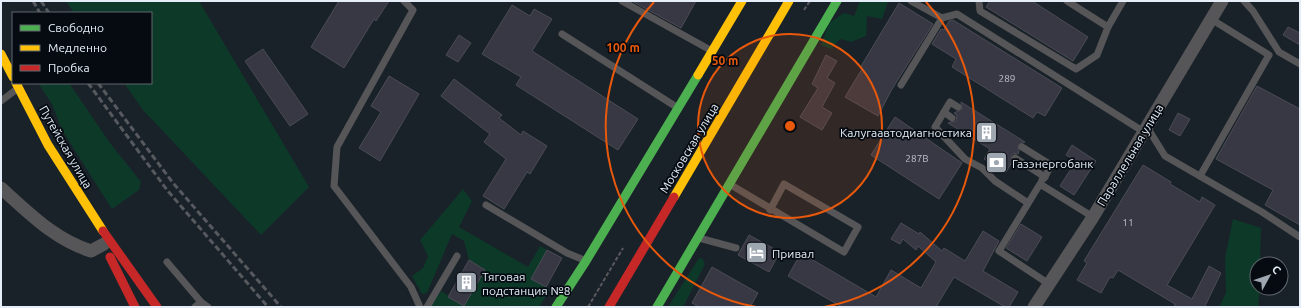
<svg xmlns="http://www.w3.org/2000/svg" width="1301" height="308" font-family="Ubuntu,sans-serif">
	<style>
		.green { fill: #0d3929 }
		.building { fill: #383744; stroke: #4b4c54 }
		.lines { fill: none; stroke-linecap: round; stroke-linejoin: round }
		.path { stroke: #59595d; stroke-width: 2; stroke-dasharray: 4 2; stroke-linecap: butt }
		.lane { stroke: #565557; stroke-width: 7 }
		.street { stroke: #565557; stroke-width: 13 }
		.fast { stroke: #4caf50; stroke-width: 9 }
		.slow { stroke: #ffc107; stroke-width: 9 }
		.jam { stroke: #c62828; stroke-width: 9 }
		.rail { stroke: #56595d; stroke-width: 3; stroke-dasharray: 6 3; stroke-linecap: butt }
		.ring { fill: none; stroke: #e8590c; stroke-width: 2 }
		.labels { text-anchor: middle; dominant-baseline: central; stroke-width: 3.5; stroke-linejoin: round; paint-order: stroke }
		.number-label { font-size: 10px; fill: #bac0cb }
		.poi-label { font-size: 12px; fill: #e5eef8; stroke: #060b11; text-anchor: start }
		.street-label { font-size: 12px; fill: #e5eef8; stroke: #060b11 }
		.centre { fill: #e8590c; stroke: #060b11; stroke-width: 2 }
		.ring-label { font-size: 12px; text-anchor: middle; font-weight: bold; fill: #e8590c; stroke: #060b11; stroke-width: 3.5; stroke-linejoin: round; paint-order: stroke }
	</style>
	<rect width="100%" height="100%" fill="#1a2229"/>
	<g class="green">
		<polygon points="66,1 199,1 309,187 261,235 143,110 124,83 151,83 151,13 74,13"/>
		<polygon points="860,1 888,2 882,19 867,16 866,36 851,42 840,39 831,49 821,45 829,23 844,13 854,16"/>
		<polygon points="38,83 69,83 110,143 141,182 139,190 112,209 62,130 52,104"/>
		<polygon points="463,189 472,201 459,227 528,267 540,246 547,250 531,279 550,290 539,307 430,307 441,291 464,306 485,270 469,260 464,241 452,234 427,293 422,294 412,276 423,268 428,256 420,240"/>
		<polygon points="1233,219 1261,228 1260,264 1257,264 1257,288 1260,288 1258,307 1219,307 1226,293 1225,258"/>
		<polygon points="699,258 703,259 705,264 683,307 668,307"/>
	</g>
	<g class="building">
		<polygon points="339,1 389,1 376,21 374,19 344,68 311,47"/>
		<polygon points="632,1 696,1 681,28"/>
		<polygon points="990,1 1032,1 1088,37 1073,61 986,7"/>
		<polygon points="899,3 933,24 892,89 878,116 845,97 862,69 860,68"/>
		<polygon points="512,5 530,16 534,9 552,19 532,51 638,119 618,150 516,85 521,77 482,54"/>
		<polygon points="953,20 1062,88 1045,116 1037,112 1033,118 952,67 956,59 932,44 941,29 944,30 949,21"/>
		<polygon points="1288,27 1300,33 1300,45 1283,35"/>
		<polygon points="459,35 471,43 458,62 446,55"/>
		<polygon points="263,49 308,114 290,126 245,61"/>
		<polygon points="826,55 837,61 827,78 835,83 822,107 832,113 822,130 800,117 818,88 812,84"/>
		<polygon points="389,76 419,94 380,161 359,148 381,112 371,106"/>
		<polygon points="454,79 502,115 499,118 521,135 523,131 547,146 530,174 527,172 504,209 483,196 506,159 484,142 490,134 441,96"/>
		<polygon points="1257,86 1300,109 1300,225 1265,205 1273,190 1216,159"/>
		<polygon points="961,102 1025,142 1018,145 1019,151 1018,154 1013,153 1011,156 1012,162 1006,172 984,159 990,149 948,123 956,121 957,116 954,113 962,109"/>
		<polygon points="1178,113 1190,119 1180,136 1169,130"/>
		<polygon points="895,117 962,163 939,199 871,155"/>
		<polygon points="1072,145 1096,161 1074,195 1060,186 1076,161 1066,155"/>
		<polygon points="1143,165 1171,182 1170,184 1200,202 1202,197 1215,205 1167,285 1192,299 1209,266 1221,273 1205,306 1207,307 1174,307 1175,304 1118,270 1113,278 1110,277 1101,293 1077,280 1087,263 1084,261"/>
		<polygon points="901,223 919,234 920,232 942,251 944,248 965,261 983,231 999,241 983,271 1018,292 1009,307 1005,307 954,277 936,307 842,307 788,276 801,253 876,297 891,270 921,288 936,262 918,246 916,250 903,239 900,244 891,239"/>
		<polygon points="1021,224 1042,237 1027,261 1006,248"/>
		<polygon points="749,235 780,252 769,272 738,255"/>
		<polygon points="547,250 562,258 546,287 531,279"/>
		<polygon points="469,260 485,270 464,306 448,297"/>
		<polygon points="712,267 758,293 750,307 699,307 692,303"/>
	</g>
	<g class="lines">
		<g class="path">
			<polyline points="804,10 810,1"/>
			<polyline points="588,307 623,248"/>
		</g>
		<g class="lane">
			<polyline points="404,1 413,10 337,147 334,186 411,287 420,307"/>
			<polyline points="622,1 712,51"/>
			<polyline points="979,1 980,11 1076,69 1097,55 1108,27"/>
			<polyline points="1067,1 1108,27 1123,1"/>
			<polyline points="1244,1 1253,11 1279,52 1300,64"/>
			<polyline points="942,18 957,14 1144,132"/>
			<polyline points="562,34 678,108"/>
			<polyline points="901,85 942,18 911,1"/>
			<polyline points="1,101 17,89"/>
			<polyline points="958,107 950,102 935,127 965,159 982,168 995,181 1028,203"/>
			<polyline points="944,112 952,118"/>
			<polyline points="1147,127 1165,156 1262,212 1300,237"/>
			<polyline points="1022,147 1051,165 1045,177"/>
			<polyline points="1015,158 1045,177 1042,180"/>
			<polyline points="1200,176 1269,55 1211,19"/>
			<polyline points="731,185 844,252 858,227 784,184 770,210"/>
			<polyline points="486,205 567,253 584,260"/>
			<polyline points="699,238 736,248"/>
			<polyline points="167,262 201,302 195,307"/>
			<polyline points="1049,284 999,251 1040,184 1093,217"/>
			<polyline points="201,302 208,307"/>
			<polyline points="427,307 457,256"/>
		</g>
		<g class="street">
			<path d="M 1,188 C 29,213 55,240 91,251 L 104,244"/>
			<polyline points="1034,307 1093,217 1222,1"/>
		</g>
		<g class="fast">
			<polyline points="556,307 586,261 698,75"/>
			<polyline points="657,307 837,1"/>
		</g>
		<g class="slow">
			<polyline points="1,54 13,77"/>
			<polyline points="698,75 742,1"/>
			<polyline points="16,83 48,145 103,231"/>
			<polyline points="674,197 789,1"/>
		</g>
		<g class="jam">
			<polyline points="103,231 157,307"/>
			<polyline points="110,257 135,307"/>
			<polyline points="609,307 674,197"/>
		</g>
		<g class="rail">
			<polyline points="33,1 40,13"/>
			<polyline points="41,1 49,13"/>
			<polyline points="88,83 167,190 268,307"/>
			<polyline points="98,83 173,183 281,307"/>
		</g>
	</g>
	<circle cx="790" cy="126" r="92" fill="#e8590c" fill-opacity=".12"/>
	<g class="ring">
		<circle cx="790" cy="126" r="92"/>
		<path d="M756 307A184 184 0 0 1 654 2M926 2A184 184 0 0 1 824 307"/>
	</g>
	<defs>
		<symbol id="building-square" viewBox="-11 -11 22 22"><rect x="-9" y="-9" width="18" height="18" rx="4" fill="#9ea7b0" stroke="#060b11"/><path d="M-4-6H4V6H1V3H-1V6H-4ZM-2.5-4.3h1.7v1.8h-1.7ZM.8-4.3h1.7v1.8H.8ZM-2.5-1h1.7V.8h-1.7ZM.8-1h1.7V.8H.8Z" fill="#fff"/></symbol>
		<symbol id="bank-square" viewBox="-11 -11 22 22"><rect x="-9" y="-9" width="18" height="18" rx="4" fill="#9ea7b0" stroke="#060b11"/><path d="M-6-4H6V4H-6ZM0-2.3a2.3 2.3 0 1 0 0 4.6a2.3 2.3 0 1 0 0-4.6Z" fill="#fff"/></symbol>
		<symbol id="hotel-square" viewBox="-11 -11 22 22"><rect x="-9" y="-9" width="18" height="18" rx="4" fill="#9ea7b0" stroke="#060b11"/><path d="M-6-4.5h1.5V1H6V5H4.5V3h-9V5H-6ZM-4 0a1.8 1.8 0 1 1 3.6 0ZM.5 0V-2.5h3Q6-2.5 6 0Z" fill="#fff"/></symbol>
	</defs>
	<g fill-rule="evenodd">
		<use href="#building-square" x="974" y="120" width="25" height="25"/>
		<use href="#bank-square" x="984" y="150" width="25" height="25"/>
		<use href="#hotel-square" x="744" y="240" width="25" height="25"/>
		<use href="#building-square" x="454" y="270" width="25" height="25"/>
	</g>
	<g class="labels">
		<g class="number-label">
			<text x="1007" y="78">289</text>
			<text x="917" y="158">287В</text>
			<text x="1128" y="222">11</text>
		</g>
		<g class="poi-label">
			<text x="972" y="132" text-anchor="end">Калугаавтодиагностика</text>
			<text x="1012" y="163">Газэнергобанк</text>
			<text x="772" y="253">Привал</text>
			<text x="482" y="276">Тяговая<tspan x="482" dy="14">подстанция №8</tspan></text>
		</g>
		<g class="street-label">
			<text transform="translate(66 147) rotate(60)">Путейская улица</text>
			<text transform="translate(689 148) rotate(-59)">Московская улица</text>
			<text transform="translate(1130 155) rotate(-59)">Параллельная улица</text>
		</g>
	</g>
	<circle cx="790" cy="126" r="6" class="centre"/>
	<g class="ring-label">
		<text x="623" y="52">100 m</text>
		<text x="725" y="65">50 m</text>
	</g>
	<rect width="1301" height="308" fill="none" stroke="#e5eef8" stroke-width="4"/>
	<rect x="12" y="12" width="140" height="72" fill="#060b11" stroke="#5f666d"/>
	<rect x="20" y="25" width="20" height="6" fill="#4caf50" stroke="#5f666d"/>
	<text x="48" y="32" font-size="12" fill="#e5eef8">Свободно</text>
	<rect x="20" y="45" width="20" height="6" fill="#ffc107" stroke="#5f666d"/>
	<text x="48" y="52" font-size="12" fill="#e5eef8">Медленно</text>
	<rect x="20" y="65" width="20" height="6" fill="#c62828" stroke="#5f666d"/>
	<text x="48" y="72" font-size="12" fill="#e5eef8">Пробка</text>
	<g transform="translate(1269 276) rotate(50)"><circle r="19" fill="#060b11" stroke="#5f666d"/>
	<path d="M0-3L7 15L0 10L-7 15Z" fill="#9ea7b0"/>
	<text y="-6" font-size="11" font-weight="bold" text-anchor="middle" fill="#e5eef8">С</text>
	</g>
</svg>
